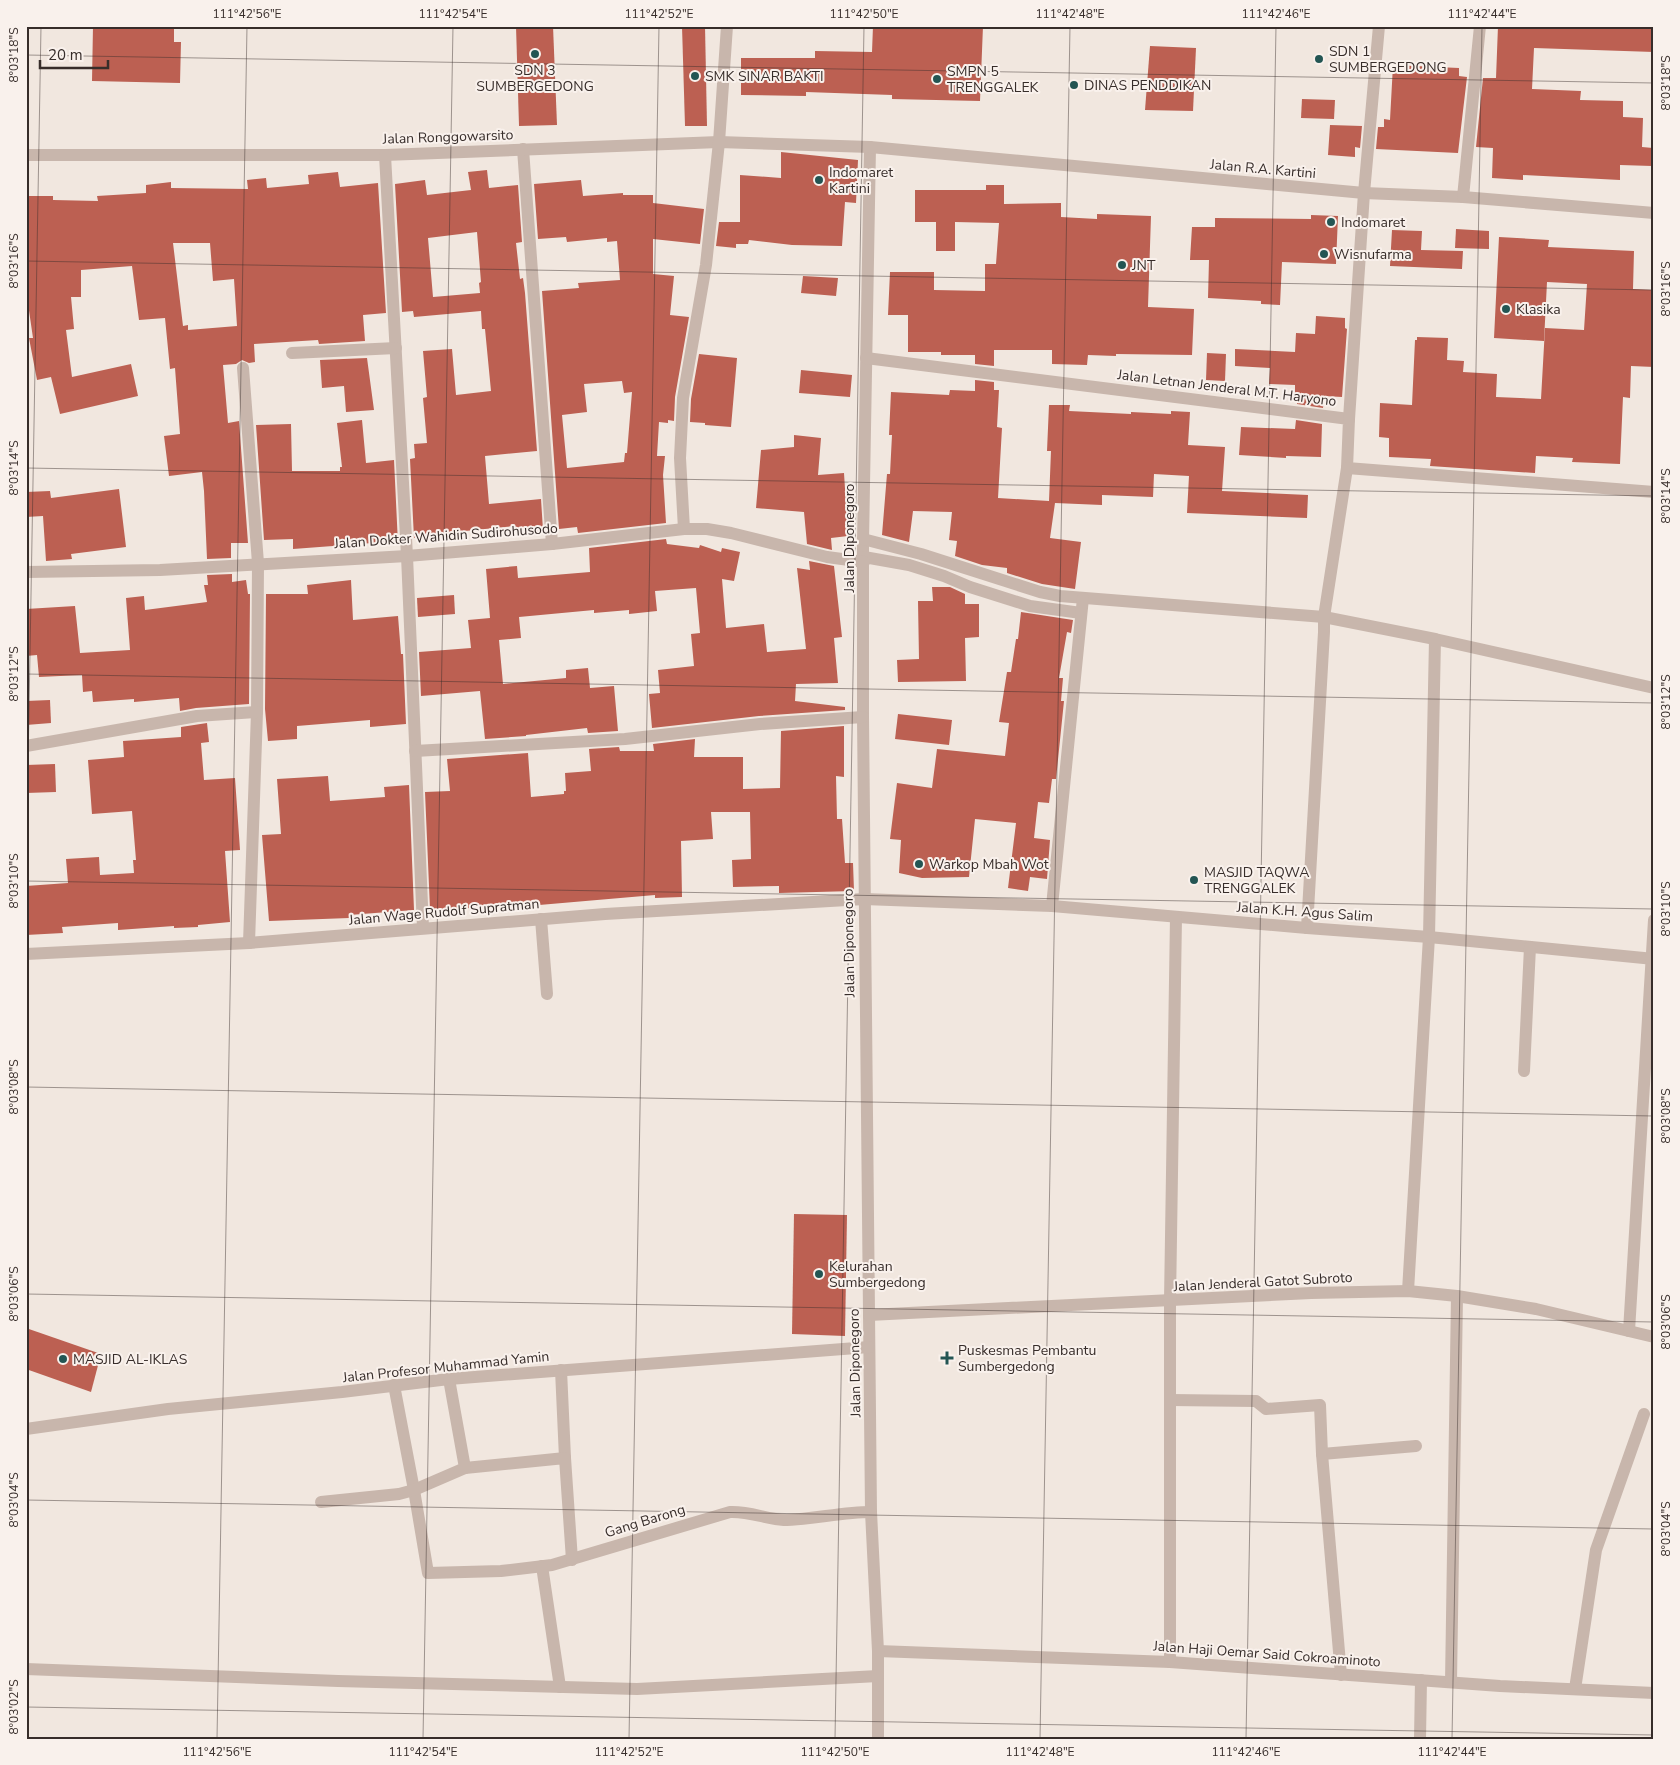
<svg xmlns="http://www.w3.org/2000/svg" width="1680" height="1765" font-family="'Nunito Sans',sans-serif">
	<style>
		.building { fill: #bc6052; fill-rule: evenodd }
		.lines { fill: none; stroke-linecap: round; stroke-linejoin: round }
		.minor { stroke: #c8b6ac; stroke-width: 12 }
		.ticks { fill: none; stroke: #372d2a; stroke-width: 1; stroke-opacity: 0.45 }
		.poi-dot { fill: #235553; stroke: #f9f1ec; stroke-width: 2 }
		.labels { text-anchor: middle; dominant-baseline: central; stroke-width: 4; stroke-linejoin: round; paint-order: stroke }
		.poi-label { font-size: 14px; fill: #372d2a; stroke: #f9f1ec; text-anchor: start }
		.street-label { font-size: 14px; fill: #372d2a; stroke: #f9f1ec }
		.neatline { fill: none; stroke: #372d2a; stroke-width: 2 }
		.ticks-label { font-size: 12px; text-anchor: middle; fill: #372d2a }
	</style>
	<rect width="100%" height="100%" fill="#f1e7df"/>
	<g class="building">
		<polygon points="93,26 174,26 174,42 181,42 180,83 92,81"/>
		<polygon points="516,26 553,26 557,125 519,126"/>
		<polygon points="682,26 705,26 707,126 685,126"/>
		<polygon points="873,26 983,26 980,101 892,99 892,95 806,92 806,96 741,95 741,58 815,58 815,51 872,52"/>
		<polygon points="1498,26 1619,26 1654,28 1654,52 1534,48 1532,89 1581,91 1580,100 1623,101 1623,117 1643,118 1642,147 1653,148 1652,166 1620,165 1620,180 1523,175 1523,180 1492,178 1493,148 1476,147 1483,78 1496,78"/>
		<polygon points="1150,46 1196,48 1193,111 1145,110"/>
		<polygon points="1393,65 1459,68 1459,76 1467,77 1458,153 1376,149 1378,127 1384,127 1384,119 1390,120"/>
		<polygon points="1302,99 1335,100 1334,119 1301,118"/>
		<polygon points="1330,125 1362,126 1360,148 1355,147 1355,157 1328,155"/>
		<polygon points="781,152 858,160 856,203 845,202 842,246 792,245 749,240 748,244 736,244 736,248 716,246 719,222 740,222 740,175 781,178"/>
		<path d="M 487,170 L 489,188 L 518,185 L 522,242 L 516,243 L 520,279 L 523,278 L 525,293 L 537,451 L 485,456 L 489,504 L 541,499 L 543,530 L 515,533 L 514,526 L 445,533 L 414,538 L 410,459 L 415,458 L 414,444 L 427,443 L 423,398 L 427,397 L 423,351 L 452,349 L 456,395 L 491,391 L 485,329 L 482,329 L 481,311 L 414,317 L 413,311 L 402,312 L 395,184 L 425,180 L 427,195 L 471,190 L 468,172 ZM 477,232 L 481,282 L 479,283 L 480,293 L 433,297 L 428,238 Z"/>
		<path d="M 338,172 L 340,187 L 378,183 L 386,313 L 363,315 L 365,341 L 319,344 L 318,340 L 254,344 L 255,362 L 249,363 L 242,360 L 236,364 L 223,365 L 228,423 L 239,421 L 248,543 L 231,543 L 231,558 L 207,559 L 204,491 L 202,472 L 169,476 L 164,436 L 180,434 L 175,368 L 170,369 L 165,318 L 139,320 L 132,266 L 81,270 L 81,297 L 71,297 L 74,329 L 66,330 L 72,377 L 131,364 L 138,396 L 60,414 L 51,377 L 37,380 L 29,338 L 33,338 L 26,290 L 28,196 L 53,196 L 53,200 L 98,201 L 97,196 L 146,193 L 146,185 L 171,182 L 171,188 L 248,189 L 247,180 L 266,178 L 267,188 L 309,184 L 308,175 ZM 173,243 L 210,243 L 213,281 L 234,279 L 237,326 L 188,330 L 188,325 L 183,326 Z"/>
		<path d="M 581,180 L 583,196 L 623,193 L 623,195 L 653,195 L 653,203 L 704,209 L 700,244 L 653,239 L 653,274 L 674,276 L 670,315 L 689,317 L 675,397 L 674,421 L 668,420 L 668,423 L 659,422 L 657,456 L 665,456 L 663,475 L 666,523 L 578,533 L 577,527 L 559,529 L 542,291 L 579,288 L 578,283 L 620,280 L 617,241 L 607,242 L 607,238 L 567,242 L 566,237 L 538,239 L 534,184 ZM 622,381 L 624,393 L 632,392 L 627,453 L 625,453 L 624,462 L 567,468 L 562,415 L 587,412 L 584,384 Z"/>
		<polygon points="986,185 1004,185 1004,204 1061,203 1061,217 1097,219 1097,214 1151,216 1148,307 1194,309 1192,355 1116,354 1116,356 1088,355 1087,365 1052,364 1052,350 994,350 994,366 975,364 975,355 941,355 941,352 908,352 908,315 888,315 890,272 934,272 934,290 985,291 985,264 996,264 999,223 955,222 955,251 936,251 936,222 915,222 915,190 986,190"/>
		<polygon points="1311,215 1338,216 1336,264 1282,262 1280,305 1261,304 1261,301 1208,298 1209,260 1190,260 1192,227 1215,227 1215,218 1311,219"/>
		<polygon points="1456,229 1489,231 1489,249 1455,248"/>
		<polygon points="1392,230 1422,231 1421,250 1463,251 1462,269 1390,266"/>
		<polygon points="1499,237 1549,240 1548,247 1634,251 1633,289 1654,290 1652,338 1654,338 1654,367 1631,366 1630,398 1623,397 1620,464 1572,462 1573,458 1536,456 1535,473 1430,466 1431,459 1389,457 1389,438 1379,437 1380,403 1412,405 1415,340 1417,340 1417,337 1448,338 1447,360 1464,361 1463,372 1497,374 1496,397 1541,399 1545,328 1584,330 1587,284 1547,282 1544,341 1494,338"/>
		<polygon points="803,276 838,278 836,296 801,293"/>
		<polygon points="1316,316 1345,318 1345,328 1347,329 1342,397 1324,396 1323,408 1297,404 1297,395 1295,395 1295,385 1269,384 1270,368 1235,366 1235,349 1295,352 1296,333 1315,334"/>
		<polygon points="1207,353 1226,354 1225,381 1206,380"/>
		<polygon points="699,354 737,358 731,427 705,425 705,423 690,422 691,399"/>
		<polygon points="367,358 374,410 346,412 344,386 322,388 320,360"/>
		<polygon points="801,370 852,375 850,397 799,393"/>
		<polygon points="975,380 994,382 994,390 999,390 997,427 1002,428 998,498 1049,501 1051,451 1047,451 1049,405 1070,405 1069,411 1131,414 1131,412 1171,414 1171,411 1190,412 1188,445 1225,447 1222,491 1308,495 1307,518 1187,513 1189,476 1154,474 1153,497 1102,495 1102,505 1055,503 1050,538 1081,542 1075,589 1042,584 1007,573 1007,568 982,565 955,556 957,541 949,540 952,512 913,511 909,542 882,535 887,474 890,474 892,435 889,435 891,392 949,395 950,390 975,391"/>
		<polygon points="362,420 366,463 394,460 398,544 386,545 386,542 293,549 293,539 264,540 256,425 291,424 292,471 340,471 340,467 342,467 337,423"/>
		<polygon points="1296,420 1322,424 1321,457 1286,456 1286,458 1239,455 1241,427 1295,429"/>
		<polygon points="794,435 821,438 818,475 844,473 848,536 831,538 832,550 807,544 804,512 756,508 761,450 794,447"/>
		<polygon points="119,489 126,547 71,554 72,559 46,561 43,516 26,517 26,492 50,491 51,498"/>
		<polygon points="666,539 667,544 699,548 700,545 721,552 722,548 740,552 734,581 722,579 726,628 764,624 767,652 806,649 797,568 810,570 809,561 834,566 842,637 834,638 838,683 796,684 795,701 845,707 845,710 759,716 652,728 649,694 660,693 658,670 694,666 691,634 700,633 696,588 655,591 657,611 629,614 629,610 594,613 594,610 519,617 521,638 499,640 503,684 566,678 566,670 588,668 590,688 614,686 618,731 588,733 587,728 526,735 526,736 485,739 480,691 421,696 419,652 471,648 468,620 490,618 486,569 517,566 518,578 590,572 589,548"/>
		<polygon points="232,574 232,582 246,580 248,594 250,594 249,704 196,708 180,711 179,698 134,702 134,699 93,702 92,691 83,692 82,675 39,677 37,655 26,656 26,609 75,606 80,653 130,650 126,598 144,596 145,610 207,602 204,585 208,585 207,575"/>
		<polygon points="351,580 353,620 398,616 401,654 403,654 406,724 370,727 370,720 297,726 297,739 268,741 265,709 266,594 308,594 307,585"/>
		<polygon points="932,587 950,587 965,594 965,604 979,604 979,637 965,638 966,681 898,682 897,660 919,659 918,601 933,601"/>
		<polygon points="454,595 455,614 418,617 417,598"/>
		<polygon points="1021,612 1073,620 1071,633 1067,632 1059,678 1063,678 1061,701 1064,701 1056,779 1052,779 1049,803 1038,802 1034,838 1050,840 1047,879 1030,877 1028,891 1008,888 1016,823 975,819 969,877 922,878 899,873 901,840 890,839 897,783 932,788 937,749 1005,756 1009,723 999,722 1007,672 1011,672 1016,639 1018,639"/>
		<polygon points="50,700 51,723 26,725 26,701"/>
		<polygon points="898,714 952,720 949,745 895,739"/>
		<polygon points="207,723 209,742 201,743 204,780 235,778 240,850 225,851 230,922 198,925 198,927 174,928 174,926 118,930 118,923 62,927 63,933 26,935 26,886 68,883 66,859 99,857 100,875 134,873 133,860 136,860 132,811 92,814 88,760 124,757 123,741 181,737 181,727"/>
		<polygon points="844,726 844,777 836,776 837,819 842,819 845,863 853,863 854,891 779,893 779,886 733,887 732,860 751,859 750,812 711,812 713,839 681,841 682,897 655,898 655,895 516,907 430,909 425,792 450,791 447,759 528,753 531,797 564,794 564,791 566,791 565,773 591,771 589,749 619,747 620,751 654,751 653,744 695,739 694,757 743,757 743,789 780,788 781,731"/>
		<polygon points="55,764 56,792 26,793 26,765"/>
		<polygon points="328,776 330,801 385,797 384,787 409,785 414,910 349,915 349,918 269,921 262,835 281,834 277,779"/>
		<polygon points="794,1214 847,1215 845,1336 792,1334"/>
		<polygon points="26,1328 101,1354 91,1392 26,1369"/>
	</g>
	<g class="lines">
		<g class="minor">
			<polyline points="870,147 863,542 863,717 871,1512 878,1651 878,1739"/>
			<polyline points="523,149 552,544"/>
			<polyline points="26,155 385,155 719,142 870,147 1364,193 1463,197 1654,213"/>
			<polyline points="385,155 407,556 423,928"/>
			<polyline points="1463,197 1480,26"/>
			<polyline points="292,353 396,348"/>
			<polyline points="866,358 1349,419 1347,468 1654,492"/>
			<polyline points="243,368 258,563 257,712 249,943"/>
			<polyline points="1349,419 1364,193 1379,26"/>
			<polyline points="684,529 680,458 683,398 706,265 719,142 727,26"/>
			<polyline points="863,539 921,554 1040,592 1060,596 1324,617 1435,639 1654,688"/>
			<polyline points="864,557 909,565 944,576 970,587 1030,606 1081,613"/>
			<polyline points="26,572 160,570 407,556 552,544 684,529 707,529 731,533 827,557 864,562"/>
			<polyline points="26,746 197,716 257,712"/>
			<polyline points="415,751 625,739 760,724 863,717"/>
			<polyline points="1052,906 1083,598"/>
			<polyline points="541,919 547,994"/>
			<polyline points="1307,928 1324,632 1324,617 1347,468"/>
			<polyline points="26,954 249,943 605,914 864,899 1052,906 1307,928 1429,937 1654,959"/>
			<polyline points="1524,1071 1530,947"/>
			<polyline points="1408,1291 1429,937 1435,639"/>
			<polyline points="869,1315 1311,1293 1408,1291 1457,1296 1536,1309 1654,1337"/>
			<polyline points="1629,1331 1654,920"/>
			<polyline points="561,1370 565,1458"/>
			<path d="M 394,1385 L 414,1490 L 428,1573 L 501,1571 L 552,1565 L 730,1512 C 751,1511 767,1520 787,1520 C 815,1519 843,1512 871,1512"/>
			<polyline points="1170,1400 1256,1401 1266,1409 1320,1405 1322,1454"/>
			<polyline points="26,1429 168,1409 342,1392 449,1379 869,1347"/>
			<polyline points="465,1468 565,1458 572,1560"/>
			<polyline points="321,1502 399,1494 414,1490 465,1468 449,1379"/>
			<polyline points="542,1566 560,1687"/>
			<polyline points="878,1651 1170,1662 1500,1686 1654,1693"/>
			<polyline points="1170,1662 1170,1301 1176,917"/>
			<polyline points="26,1669 338,1681 637,1689 878,1676"/>
			<polyline points="1341,1675 1322,1454 1416,1446"/>
			<polyline points="1451,1682 1457,1296"/>
			<polyline points="1575,1689 1596,1550 1644,1414"/>
			<polyline points="1420,1739 1421,1680"/>
		</g>
	</g>
	<path class="ticks" d="M 26,55 L 1654,83M 26,261 L 1654,290M 26,468 L 1654,496M 26,674 L 1654,703M 26,881 L 41,26M 26,881 L 1654,909M 26,1087 L 1654,1116M 26,1294 L 1654,1322M 26,1500 L 1654,1529M 26,1707 L 1654,1735M 217,1739 L 247,26M 423,1739 L 453,26M 629,1739 L 659,26M 835,1739 L 864,26M 1040,1739 L 1070,26M 1246,1739 L 1276,26M 1452,1739 L 1482,26"/>
	<g class="poi-dot">
		<circle cx="535" cy="54" r="5"/>
		<circle cx="1319" cy="59" r="5"/>
		<circle cx="695" cy="76" r="5"/>
		<circle cx="937" cy="79" r="5"/>
		<circle cx="1074" cy="85" r="5"/>
		<circle cx="819" cy="180" r="5"/>
		<circle cx="1331" cy="222" r="5"/>
		<circle cx="1324" cy="254" r="5"/>
		<circle cx="1122" cy="265" r="5"/>
		<circle cx="1506" cy="309" r="5"/>
		<circle cx="919" cy="864" r="5"/>
		<circle cx="1194" cy="880" r="5"/>
		<circle cx="819" cy="1274" r="5"/>
		<path d="M944.5 1350.5h5v5h5v5h-5v5h-5v-5h-5v-5h5z"/>
		<circle cx="63" cy="1359" r="5"/>
	</g>
	<g class="labels">
		<g class="poi-label">
			<text x="1329" y="51">SDN 1<tspan x="1329" dy="16">SUMBERGEDONG</tspan></text>
			<text x="535" y="70" text-anchor="middle">SDN 3<tspan x="535" dy="16">SUMBERGEDONG</tspan></text>
			<text x="947" y="71">SMPN 5<tspan x="947" dy="16">TRENGGALEK</tspan></text>
			<text x="705" y="76">SMK SINAR BAKTI</text>
			<text x="1084" y="85">DINAS PENDDIKAN</text>
			<text x="829" y="172">Indomaret<tspan x="829" dy="16">Kartini</tspan></text>
			<text x="1341" y="222">Indomaret</text>
			<text x="1334" y="254">Wisnufarma</text>
			<text x="1132" y="265">JNT</text>
			<text x="1516" y="309">Klasika</text>
			<text x="929" y="864">Warkop Mbah Wot</text>
			<text x="1204" y="872">MASJID TAQWA<tspan x="1204" dy="16">TRENGGALEK</tspan></text>
			<text x="829" y="1266">Kelurahan<tspan x="829" dy="16">Sumbergedong</tspan></text>
			<text x="958" y="1350">Puskesmas Pembantu<tspan x="958" dy="16">Sumbergedong</tspan></text>
			<text x="73" y="1359">MASJID AL-IKLAS</text>
		</g>
		<g class="street-label">
			<text transform="translate(448 137) rotate(-2)">Jalan Ronggowarsito</text>
			<text transform="translate(1263 169) rotate(5)">Jalan R.A. Kartini</text>
			<text transform="translate(1227 388) rotate(7)">Jalan Letnan Jenderal M.T. Haryono</text>
			<text transform="translate(446 536) rotate(-4)">Jalan Dokter Wahidin Sudirohusodo</text>
			<text transform="translate(849 538) rotate(-90)">Jalan Diponegoro</text>
			<text transform="translate(444 912) rotate(-5)">Jalan Wage Rudolf Supratman</text>
			<text transform="translate(1305 912) rotate(4)">Jalan K.H. Agus Salim</text>
			<text transform="translate(849 943) rotate(-91)">Jalan Diponegoro</text>
			<text transform="translate(1263 1282) rotate(-3)">Jalan Jenderal Gatot Subroto</text>
			<text transform="translate(855 1363) rotate(-91)">Jalan Diponegoro</text>
			<text transform="translate(446 1367) rotate(-6)">Jalan Profesor Muhammad Yamin</text>
			<text transform="translate(645 1521) rotate(-17)">Gang Barong</text>
			<text transform="translate(1267 1654) rotate(4)">Jalan Haji Oemar Said Cokroaminoto</text>
		</g>
	</g>
	<rect width="1680" height="1765" fill="none" stroke="#f9f1ec" stroke-width="55"/>
	<path d="M40 60v8h68v-8" fill="none" stroke="#372d2a" stroke-width="2.5"/>
	<text x="48" y="60" font-size="15" fill="#372d2a" stroke="#f9f1ec" stroke-width="4" paint-order="stroke">20 m</text>
	<rect x="28" y="28" width="1624" height="1710" class="neatline"/>
	<g class="ticks-label">
		<text x="247" y="18">111°42'56"E</text>
		<text x="453" y="18">111°42'54"E</text>
		<text x="659" y="18">111°42'52"E</text>
		<text x="864" y="18">111°42'50"E</text>
		<text x="1070" y="18">111°42'48"E</text>
		<text x="1276" y="18">111°42'46"E</text>
		<text x="1482" y="18">111°42'44"E</text>
		<text transform="translate(14 55) rotate(-90)" y="4">8°03'18"S</text>
		<text transform="translate(1666 83) rotate(-90)" y="4">8°03'18"S</text>
		<text transform="translate(14 261) rotate(-90)" y="4">8°03'16"S</text>
		<text transform="translate(1666 289) rotate(-90)" y="4">8°03'16"S</text>
		<text transform="translate(14 468) rotate(-90)" y="4">8°03'14"S</text>
		<text transform="translate(1666 496) rotate(-90)" y="4">8°03'14"S</text>
		<text transform="translate(14 674) rotate(-90)" y="4">8°03'12"S</text>
		<text transform="translate(1666 702) rotate(-90)" y="4">8°03'12"S</text>
		<text transform="translate(14 881) rotate(-90)" y="4">8°03'10"S</text>
		<text transform="translate(1666 909) rotate(-90)" y="4">8°03'10"S</text>
		<text transform="translate(14 1087) rotate(-90)" y="4">8°03'08"S</text>
		<text transform="translate(1666 1116) rotate(-90)" y="4">8°03'08"S</text>
		<text transform="translate(14 1294) rotate(-90)" y="4">8°03'06"S</text>
		<text transform="translate(1666 1322) rotate(-90)" y="4">8°03'06"S</text>
		<text transform="translate(14 1500) rotate(-90)" y="4">8°03'04"S</text>
		<text transform="translate(1666 1529) rotate(-90)" y="4">8°03'04"S</text>
		<text transform="translate(14 1707) rotate(-90)" y="4">8°03'02"S</text>
		<text x="217" y="1756">111°42'56"E</text>
		<text x="423" y="1756">111°42'54"E</text>
		<text x="629" y="1756">111°42'52"E</text>
		<text x="835" y="1756">111°42'50"E</text>
		<text x="1040" y="1756">111°42'48"E</text>
		<text x="1246" y="1756">111°42'46"E</text>
		<text x="1452" y="1756">111°42'44"E</text>
	</g>
</svg>
